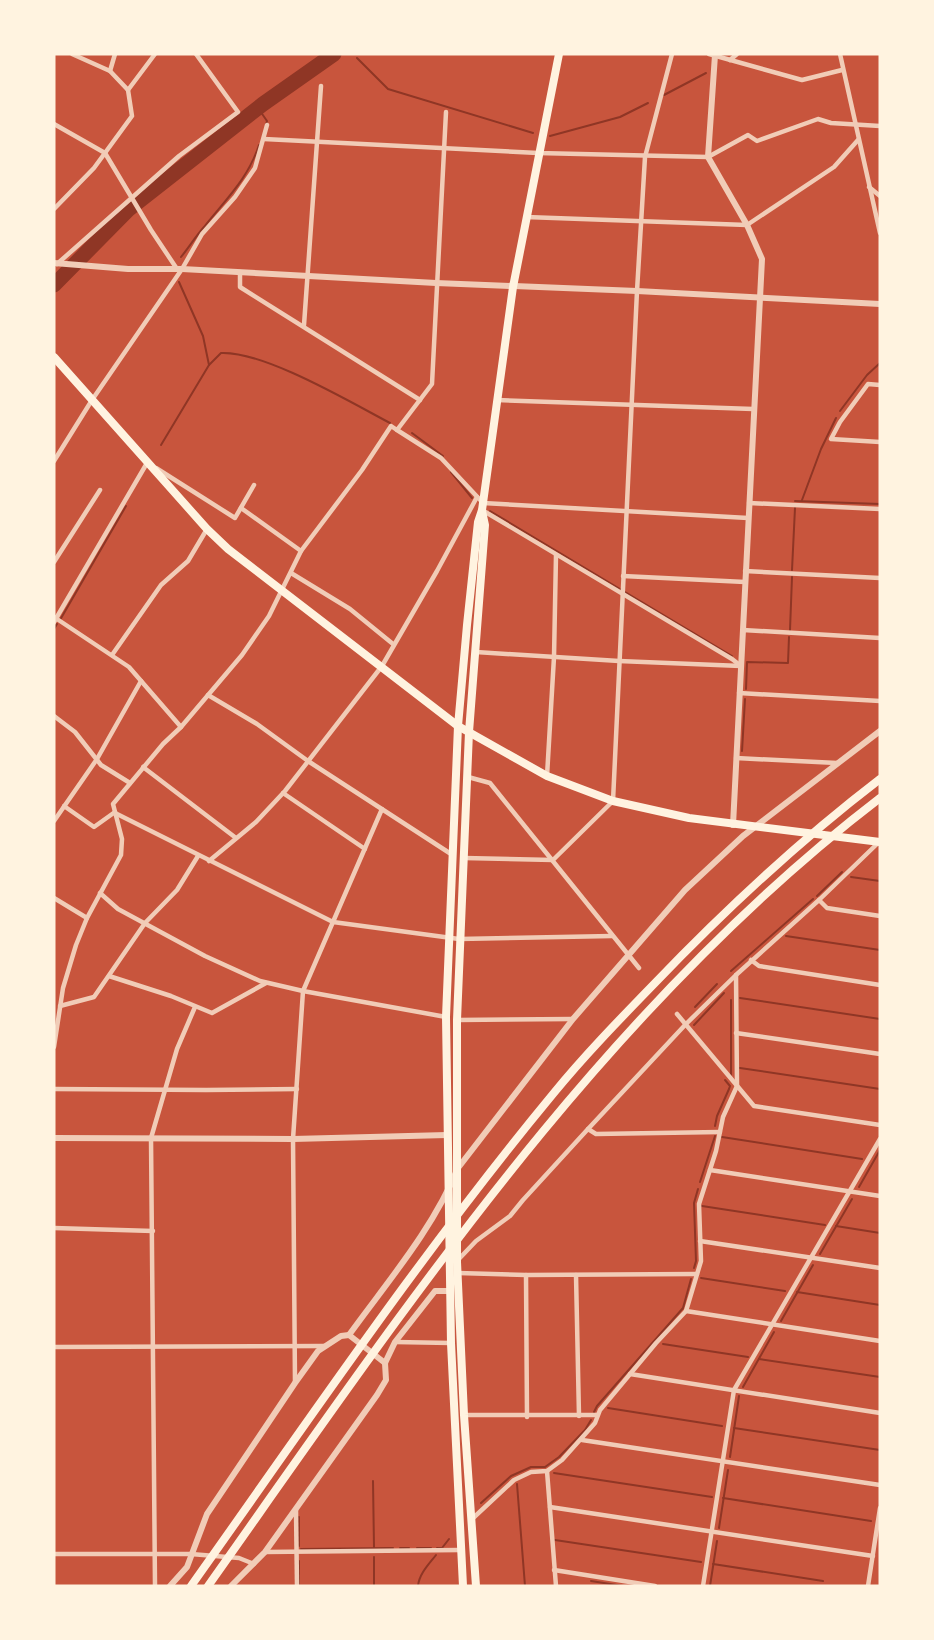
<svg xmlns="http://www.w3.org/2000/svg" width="934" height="1640" font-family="Overpass,sans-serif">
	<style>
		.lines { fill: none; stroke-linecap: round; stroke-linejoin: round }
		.stream { stroke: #8f3625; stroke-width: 2 }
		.river { stroke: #8f3625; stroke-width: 15 }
		.minor { stroke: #f1ccb7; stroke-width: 4.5 }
		.tertiary { stroke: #f1ccb7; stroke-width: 6 }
		.primary { stroke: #fff3e0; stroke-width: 8 }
		.trunk { stroke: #fff3e0; stroke-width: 8 }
		.motorway { stroke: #fff3e0; stroke-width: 8 }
	</style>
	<rect width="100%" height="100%" fill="#c8553d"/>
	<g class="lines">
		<g class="stream">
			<polyline points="357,58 388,89 533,133"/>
			<polyline points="664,95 706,73"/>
			<polyline points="258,108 267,121 266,125"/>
			<polyline points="550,136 620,117 648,103"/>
			<path d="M 181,257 C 189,247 196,236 204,227 C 226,199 248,179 259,145"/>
			<path d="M 209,365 L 221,353 C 264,351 350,402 390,423"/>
			<polyline points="840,411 867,375 880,363"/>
			<polyline points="412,433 443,456"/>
			<polyline points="161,445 209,365 203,336 179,282"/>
			<polyline points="451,472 472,498"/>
			<polyline points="802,500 821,449 836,418"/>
			<polyline points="795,501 880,504"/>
			<polyline points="490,511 620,589"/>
			<polyline points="792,570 795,508"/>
			<polyline points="625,592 732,656"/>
			<polyline points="60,620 126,506"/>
			<polyline points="54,629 57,624"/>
			<polyline points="790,630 792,577"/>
			<polyline points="746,689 747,662 788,663 789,637"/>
			<polyline points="742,751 745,699"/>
			<polyline points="851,877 880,881"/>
			<polyline points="817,896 842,872"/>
			<polyline points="786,936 880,950"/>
			<polyline points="731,971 813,899"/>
			<polyline points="740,998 880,1019"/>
			<polyline points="731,1000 731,1075"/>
			<polyline points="695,1007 717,984"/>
			<polyline points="694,1025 724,993"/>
			<polyline points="740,1068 880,1089"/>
			<polyline points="715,1126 717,1116 729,1089 730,1086 725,1080"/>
			<polyline points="722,1137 862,1159"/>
			<polyline points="700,1182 715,1136"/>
			<polyline points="859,1187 880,1150"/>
			<polyline points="702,1206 825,1225"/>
			<polyline points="836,1226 880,1233"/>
			<polyline points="820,1254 852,1199"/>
			<polyline points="694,1268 696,1261 694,1203 698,1189"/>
			<polyline points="701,1278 785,1291"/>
			<polyline points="797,1292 880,1305"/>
			<polyline points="781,1321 813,1265"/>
			<polyline points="663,1344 748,1357"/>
			<polyline points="759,1359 880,1377"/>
			<polyline points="743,1387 774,1332"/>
			<polyline points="608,1408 722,1426"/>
			<polyline points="594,1412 597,1406 683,1308 691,1279"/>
			<polyline points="734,1428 880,1450"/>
			<polyline points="730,1457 739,1396"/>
			<polyline points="554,1473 712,1497"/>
			<polyline points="373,1481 374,1547"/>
			<polyline points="517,1484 525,1586"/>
			<polyline points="723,1498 871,1521"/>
			<polyline points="481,1503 511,1476 531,1467 545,1467 559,1457 585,1430 591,1420"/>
			<polyline points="299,1517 299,1546"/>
			<polyline points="719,1528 728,1470"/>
			<polyline points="555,1540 701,1562"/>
			<polyline points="400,1548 409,1548"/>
			<polyline points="417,1548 431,1548"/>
			<polyline points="437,1548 442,1548 449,1539"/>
			<polyline points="301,1549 393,1548"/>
			<polyline points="374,1557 374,1586"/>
			<polyline points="299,1561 299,1586"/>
			<polyline points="713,1564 823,1581"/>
			<polyline points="591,1581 623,1586"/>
			<path d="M 418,1586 C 419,1574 429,1564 436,1555"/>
			<polyline points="710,1586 717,1541"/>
		</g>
		<polyline class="river" points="54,285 129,209 263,104 334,54"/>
		<g class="minor">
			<polyline points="709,54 802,80 842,70"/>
			<polyline points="840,54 880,233"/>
			<polyline points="730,60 737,54"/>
			<polyline points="110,71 115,54"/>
			<polyline points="128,90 155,54"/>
			<polyline points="54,124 105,153 151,230 177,269"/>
			<polyline points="264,139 538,153 708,157 748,135 757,141 818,119 831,123 880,126"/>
			<polyline points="869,187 880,196"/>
			<polyline points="54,209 94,168 132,116 128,90 110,71 72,54"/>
			<polyline points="526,217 747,225 834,167 858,140"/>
			<polyline points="57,264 179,156 238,112 196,54"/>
			<polyline points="240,272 240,287 420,400"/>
			<polyline points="304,325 321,86"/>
			<polyline points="880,385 868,384 840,422 831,439 880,442"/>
			<polyline points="497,400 753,409"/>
			<polyline points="397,430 441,458 483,503 748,518"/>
			<polyline points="54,461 92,400 182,269 202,234 235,197 255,168 267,125"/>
			<polyline points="156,468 235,518 254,485"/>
			<polyline points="749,503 880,509"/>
			<polyline points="241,508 301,551"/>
			<polyline points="482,510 732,659 741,666"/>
			<polyline points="54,562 100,490"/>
			<polyline points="745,571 880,578"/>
			<polyline points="291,573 350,609 393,644"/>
			<polyline points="623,576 745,582"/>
			<polyline points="54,617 129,667 181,727"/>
			<polyline points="54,622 147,463 149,464"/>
			<polyline points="743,630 880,638"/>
			<polyline points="476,652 619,661 741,666"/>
			<polyline points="112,655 161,585 188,561 207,529"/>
			<polyline points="739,693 880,701"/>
			<polyline points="208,695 257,724 308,761 451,854"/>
			<polyline points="54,716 75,732 101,765 130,783"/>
			<polyline points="736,758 837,763"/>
			<polyline points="143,767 236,838"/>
			<polyline points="547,776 554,657 556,555"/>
			<polyline points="468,777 490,783 639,968"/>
			<polyline points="283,793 365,849"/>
			<polyline points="64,806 94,827 115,812"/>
			<polyline points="115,813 333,922 459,939 612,936"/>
			<polyline points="54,821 97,759 141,681"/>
			<polyline points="464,858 553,860 613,801 637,291 645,157 672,54"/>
			<polyline points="209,861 256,822 285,791 382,666 437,571 477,497"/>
			<polyline points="100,893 118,909 205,956 260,981 303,991 446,1017"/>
			<polyline points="54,898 87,918"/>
			<polyline points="819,900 827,908 880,916"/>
			<polyline points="751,960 759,966 880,985"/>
			<polyline points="109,976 171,996 212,1013 266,983"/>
			<polyline points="60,1006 94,997 145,923 177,890 198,856"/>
			<polyline points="677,1014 754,1106 880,1125"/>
			<polyline points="457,1020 573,1019"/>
			<polyline points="736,1033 880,1054"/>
			<polyline points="54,1047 63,988 76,945 87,918 121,855 122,839 113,804 163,744 181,727 242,655 269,616 301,551 362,470 391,426 397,430 432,384 446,112"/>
			<polyline points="54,1089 206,1090 297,1089"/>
			<polyline points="588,1129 596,1134 720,1132"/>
			<polyline points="710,1170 880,1196"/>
			<polyline points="54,1228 153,1231"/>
			<polyline points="700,1241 880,1268"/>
			<polyline points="457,1261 476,1241 510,1216 523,1200 588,1129 685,1025 736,975 819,900 878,843"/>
			<polyline points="458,1273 526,1275 697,1274"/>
			<polyline points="526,1275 527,1417"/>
			<polyline points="576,1275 579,1416"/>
			<polyline points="686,1311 880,1341"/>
			<polyline points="395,1342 451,1343"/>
			<polyline points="54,1347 324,1346"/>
			<polyline points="630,1374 880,1413"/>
			<polyline points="295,1383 293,1139 303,991 382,809"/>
			<polyline points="464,1415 597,1415"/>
			<polyline points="582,1440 880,1485"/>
			<polyline points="547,1471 556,1586"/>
			<polyline points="550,1507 873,1556"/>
			<polyline points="296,1510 297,1586"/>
			<polyline points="471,1520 514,1480 531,1472 547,1471 562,1460 595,1423 600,1410 656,1343 686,1311 701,1261 699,1204 716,1151 723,1117 737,1086 736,975"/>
			<polyline points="265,1552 460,1550"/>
			<polyline points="54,1554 191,1554 239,1558 254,1564"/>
			<polyline points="554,1570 655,1586"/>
			<polyline points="155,1586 151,1138 177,1049 195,1007"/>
			<polyline points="703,1586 734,1390 880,1139"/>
			<polyline points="868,1586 880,1508"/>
		</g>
		<g class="tertiary">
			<polyline points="715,55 708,157 747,225 762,259 733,825"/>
			<polyline points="54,263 128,269 182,269 436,283 637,291 880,304"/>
			<polyline points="54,1138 293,1139 447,1135"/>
			<polyline points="349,1335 385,1363"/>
			<path d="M 170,1586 L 187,1567 L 207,1514 L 295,1383 L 318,1351 L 341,1336 L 349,1335 C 388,1281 433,1229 458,1168 L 573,1019 L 685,890 L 743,836 L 880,731"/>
			<polyline points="231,1586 265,1552 377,1395 386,1380 385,1363 395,1342 435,1291 450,1291"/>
		</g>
		<g class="primary">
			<polyline points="463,1586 451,1343 446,1017 458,726 467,625 478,522 482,510 513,287 559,54"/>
			<polyline points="476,1586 464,1415 457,1262 457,1020 469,732 485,525 482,511"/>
		</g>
		<polyline class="trunk" points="54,357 207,529 228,549 458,726 547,776 613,801 689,818 880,842"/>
		<g class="motorway">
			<path d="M 191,1586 C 309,1420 423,1251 553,1094 C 584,1056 619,1020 654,984 C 725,910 799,841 880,779"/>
			<path d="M 208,1586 C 407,1305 603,1010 880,798"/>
		</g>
	</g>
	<rect width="934" height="1640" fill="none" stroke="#fff3e0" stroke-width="111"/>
</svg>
